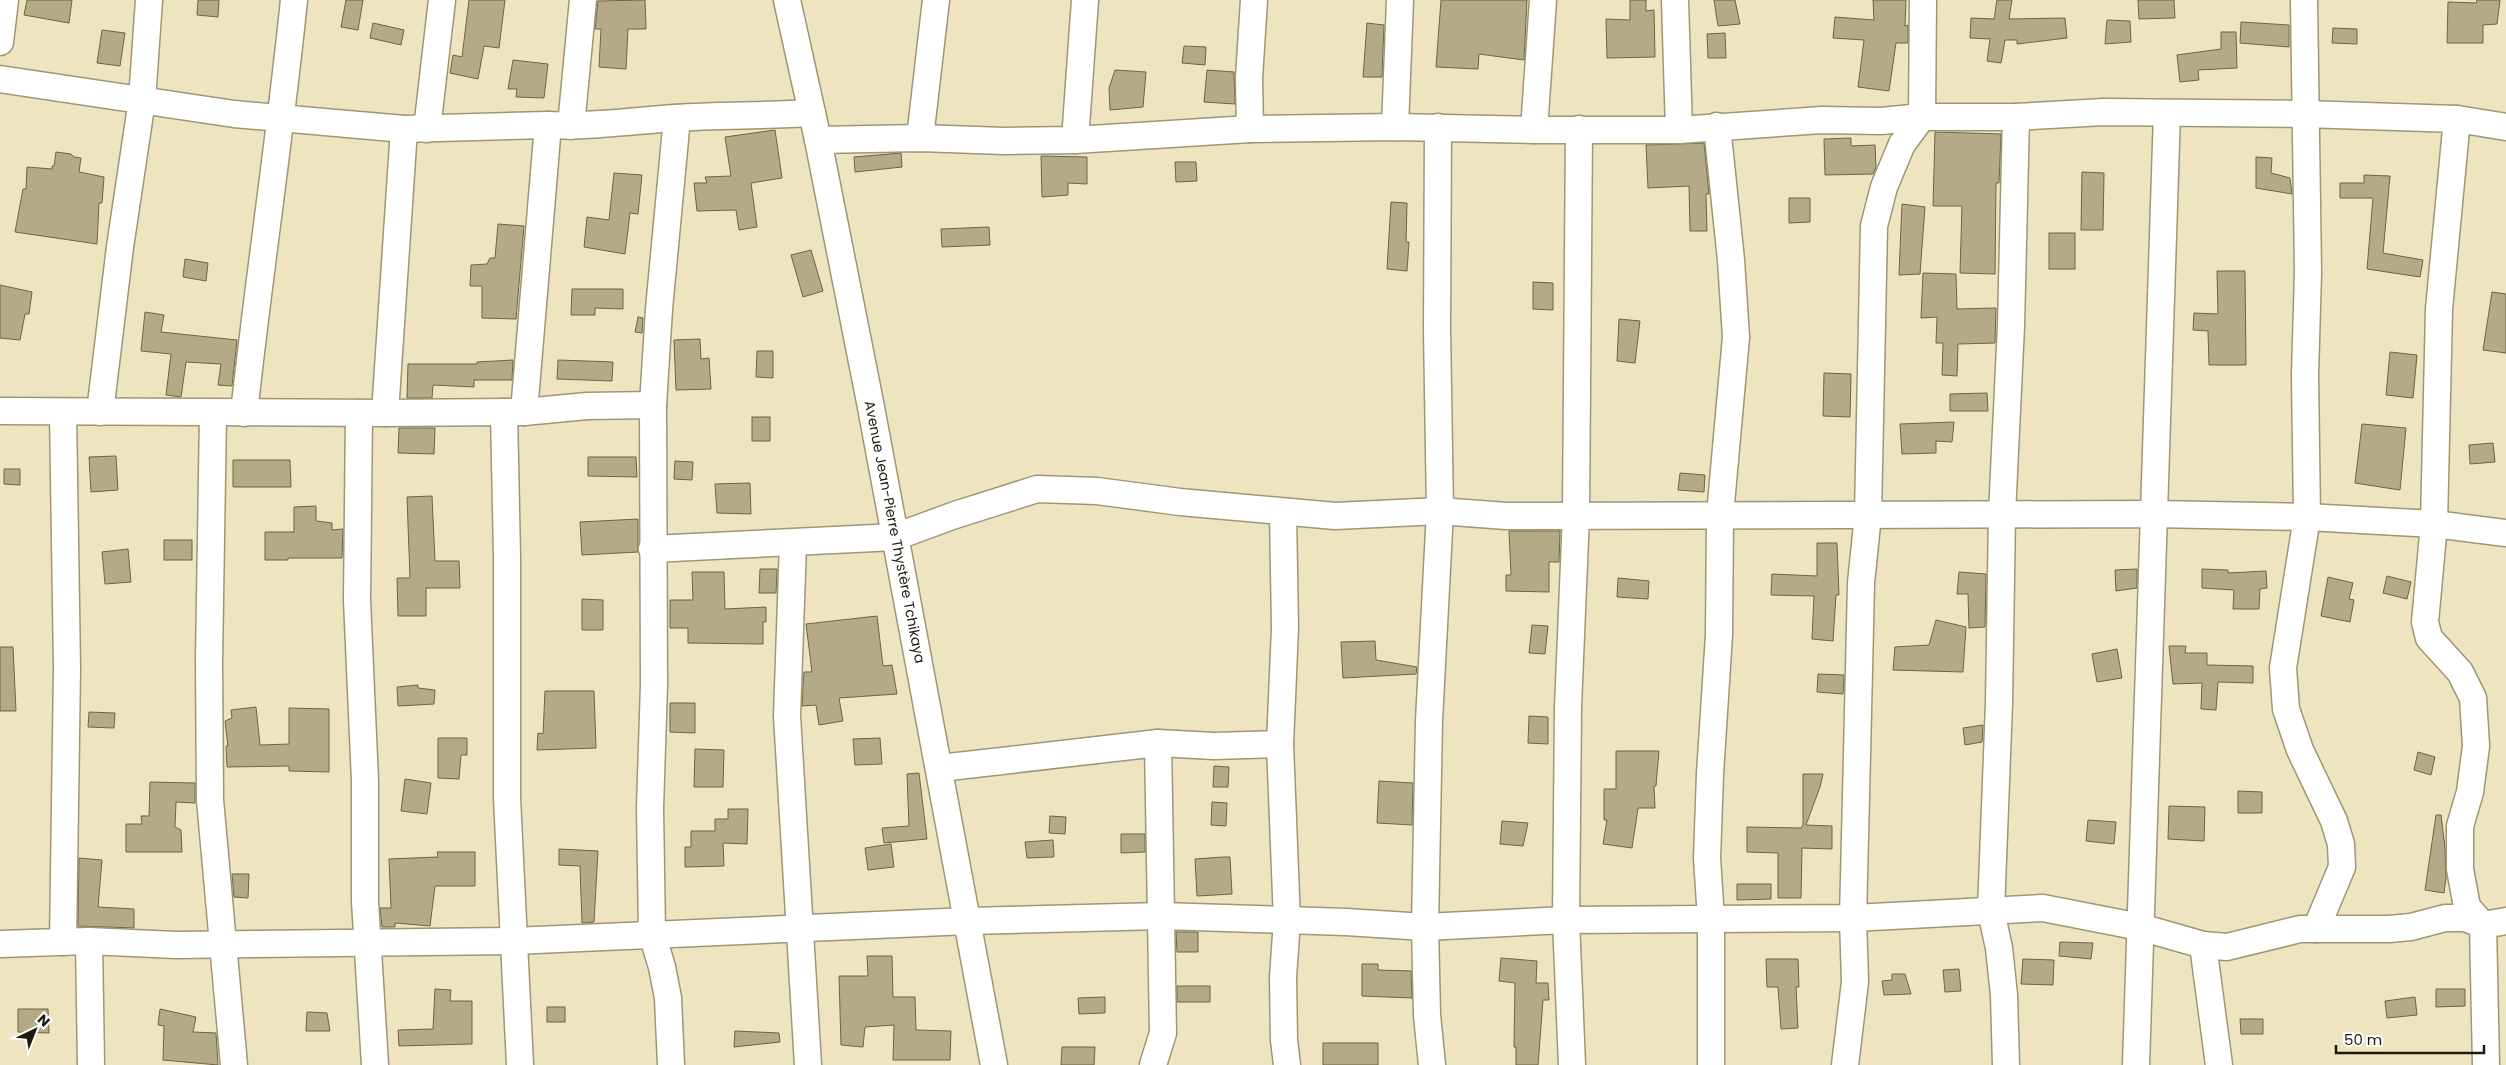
<svg xmlns="http://www.w3.org/2000/svg" width="2506" height="1065" font-family="Poppins,sans-serif">
	<style>
		.building { fill: #b4aa87; stroke: #6d6444 }
		.lines { fill: none; stroke-linecap: round; stroke-linejoin: round }
		.minor-casing { stroke: #a09674; stroke-width: 29 }
		.minor { stroke: #fff; stroke-width: 26 }
		.labels { text-anchor: middle; dominant-baseline: central; stroke-width: 4; stroke-linejoin: round; paint-order: stroke }
		.street-label { font-size: 14px; fill: #1e1a0d; stroke: #fff }
	</style>
	<rect width="100%" height="100%" fill="#efe4c0"/>
	<g class="building">
		<polygon points="27,0 72,0 69,23 24,15"/>
		<polygon points="198,0 219,0 218,17 197,15"/>
		<polygon points="346,0 363,0 358,30 341,27"/>
		<polygon points="469,0 505,0 499,48 484,46 478,79 450,73 453,55 462,57"/>
		<polygon points="645,0 646,29 628,29 626,69 599,67 601,29 595,29 598,1"/>
		<polygon points="1441,0 1527,0 1524,60 1479,54 1478,69 1436,67"/>
		<polygon points="1630,0 1646,0 1646,11 1654,10 1655,57 1607,58 1606,19 1630,20"/>
		<polygon points="1714,0 1735,0 1740,24 1718,26"/>
		<polygon points="1873,0 1906,0 1905,26 1908,25 1908,43 1896,43 1889,91 1858,87 1864,40 1833,38 1835,17 1874,20"/>
		<polygon points="1997,0 2012,0 2009,19 2065,18 2067,38 2017,44 2017,40 2005,40 2001,63 1987,61 1990,39 1970,38 1971,18 1994,19"/>
		<polygon points="2138,0 2174,0 2175,18 2139,19"/>
		<polygon points="2477,0 2500,0 2497,24 2483,25 2483,43 2447,43 2448,2 2476,3"/>
		<polygon points="2107,20 2130,21 2131,42 2105,44"/>
		<polygon points="2241,22 2289,25 2289,47 2240,43"/>
		<polygon points="373,23 404,30 401,45 370,38"/>
		<polygon points="1367,23 1384,25 1382,77 1363,77"/>
		<polygon points="2333,28 2357,29 2357,44 2332,43"/>
		<polygon points="102,30 125,33 120,66 97,63"/>
		<polygon points="2221,32 2236,32 2237,68 2198,70 2199,80 2180,82 2177,55 2221,49"/>
		<polygon points="1725,33 1726,58 1708,58 1707,34"/>
		<polygon points="1184,46 1206,47 1205,65 1182,63"/>
		<polygon points="513,60 548,64 544,98 516,97 517,89 508,89"/>
		<polygon points="1115,70 1146,72 1143,107 1110,110 1109,88"/>
		<polygon points="1207,70 1234,72 1235,104 1204,102"/>
		<polygon points="775,130 782,178 751,183 757,227 739,230 736,210 697,211 694,183 707,183 705,177 731,176 725,137"/>
		<polygon points="1935,132 2001,134 1999,183 1996,183 1995,274 1960,273 1962,206 1933,206"/>
		<polygon points="1851,138 1851,146 1875,145 1876,167 1873,174 1825,175 1824,139"/>
		<polygon points="1704,143 1709,194 1706,194 1707,231 1690,231 1689,186 1648,188 1646,145"/>
		<polygon points="56,152 71,154 74,157 81,158 79,172 104,177 102,203 99,203 97,244 15,232 23,189 26,189 27,167 52,169 52,166 54,166"/>
		<polygon points="901,153 902,167 855,172 854,157"/>
		<polygon points="1041,156 1087,157 1087,184 1068,183 1068,195 1042,197"/>
		<polygon points="2256,157 2272,158 2271,173 2290,178 2292,194 2256,188"/>
		<polygon points="1175,162 1196,162 1197,181 1176,182"/>
		<polygon points="2082,172 2104,173 2103,230 2081,230"/>
		<polygon points="614,173 642,175 638,214 630,213 625,254 584,247 587,217 609,220"/>
		<polygon points="2364,175 2390,176 2383,253 2423,260 2420,277 2367,269 2373,198 2340,198 2340,183 2364,183"/>
		<polygon points="1789,198 1810,198 1810,222 1789,223"/>
		<polygon points="1391,202 1407,203 1406,242 1409,242 1407,271 1387,269"/>
		<polygon points="1902,204 1925,207 1920,274 1899,275"/>
		<polygon points="498,224 524,226 516,319 482,318 482,286 470,286 471,265 487,264 490,258 495,258"/>
		<polygon points="989,227 990,245 942,247 941,229"/>
		<rect x="2049" y="233" width="26" height="36"/>
		<polygon points="811,250 823,291 803,297 791,255"/>
		<polygon points="185,259 208,263 206,281 183,277"/>
		<polygon points="2217,271 2245,271 2246,365 2209,365 2208,331 2193,330 2194,313 2218,314"/>
		<polygon points="1923,273 1956,274 1957,309 1996,308 1995,343 1958,344 1957,376 1942,375 1943,343 1936,343 1937,317 1921,318"/>
		<polygon points="1533,282 1553,283 1553,310 1533,309"/>
		<polygon points="0,285 32,292 29,314 25,314 20,340 0,338"/>
		<polygon points="572,289 623,289 623,309 595,308 595,315 571,315"/>
		<polygon points="2492,292 2506,294 2506,353 2483,350"/>
		<polygon points="145,312 164,315 161,332 237,340 232,386 218,385 221,364 186,362 181,397 166,395 171,354 141,351"/>
		<polygon points="638,317 643,318 642,333 635,332"/>
		<polygon points="1619,319 1640,321 1635,363 1617,361"/>
		<polygon points="700,339 701,359 709,358 711,389 676,390 674,340"/>
		<polygon points="757,351 773,351 773,378 756,377"/>
		<polygon points="2390,352 2417,355 2413,398 2386,395"/>
		<polygon points="513,360 512,380 474,380 474,387 433,385 432,398 407,398 408,364 477,364 477,362"/>
		<polygon points="558,360 613,362 612,381 557,379"/>
		<polygon points="1824,373 1851,374 1850,417 1823,416"/>
		<polygon points="1987,393 1988,411 1950,411 1950,394"/>
		<rect x="752" y="417" width="18" height="24"/>
		<polygon points="1954,422 1952,442 1936,441 1936,453 1902,454 1900,424"/>
		<polygon points="2362,424 2406,428 2400,490 2355,483"/>
		<polygon points="399,428 435,428 434,454 398,453"/>
		<polygon points="2493,443 2495,462 2470,464 2469,445"/>
		<polygon points="116,456 118,490 91,492 89,457"/>
		<polygon points="588,457 636,457 637,477 588,476"/>
		<polygon points="233,460 290,460 291,487 233,487"/>
		<polygon points="675,461 693,462 692,480 674,479"/>
		<polygon points="4,469 20,469 20,485 4,484"/>
		<polygon points="1680,473 1705,475 1704,492 1678,490"/>
		<polygon points="750,483 751,514 717,513 715,484"/>
		<polygon points="432,496 435,561 459,561 460,588 426,588 426,616 398,616 397,578 410,578 407,497"/>
		<polygon points="316,506 316,521 332,523 332,530 343,529 342,558 288,558 288,560 265,560 265,532 294,532 294,507"/>
		<polygon points="638,519 638,552 582,555 580,522"/>
		<polygon points="1509,531 1560,531 1559,562 1549,562 1549,592 1506,591 1506,575 1511,575"/>
		<rect x="164" y="540" width="28" height="20"/>
		<polygon points="1817,543 1837,543 1839,595 1836,595 1833,641 1812,639 1814,596 1771,595 1772,574 1817,576"/>
		<polygon points="128,549 131,582 105,584 102,552"/>
		<polygon points="760,569 777,569 776,593 759,593"/>
		<polygon points="2137,569 2137,588 2116,591 2115,570"/>
		<polygon points="2202,569 2228,570 2228,573 2266,571 2267,588 2260,589 2259,609 2233,609 2234,590 2202,588"/>
		<polygon points="692,572 724,572 725,609 766,607 766,622 763,622 763,644 688,643 688,628 670,628 670,600 693,600"/>
		<polygon points="1959,572 1986,574 1985,627 1969,628 1968,594 1957,594"/>
		<polygon points="2387,576 2411,582 2407,599 2383,593"/>
		<polygon points="2328,577 2353,583 2349,599 2354,600 2350,622 2321,616"/>
		<polygon points="1618,578 1649,581 1648,599 1617,597"/>
		<polygon points="582,599 603,600 603,630 582,630"/>
		<polygon points="877,616 883,666 892,665 897,694 839,698 843,721 819,725 816,705 802,706 804,672 812,672 806,624"/>
		<polygon points="1936,620 1966,627 1963,672 1893,670 1895,647 1929,645"/>
		<polygon points="1532,625 1548,626 1545,654 1529,653"/>
		<polygon points="1375,641 1376,660 1417,667 1416,674 1343,678 1341,642"/>
		<polygon points="2169,646 2186,646 2185,653 2207,653 2207,665 2253,666 2253,683 2218,682 2216,710 2201,709 2202,683 2173,684"/>
		<polygon points="0,647 13,647 16,711 0,711"/>
		<polygon points="2117,649 2122,678 2097,682 2092,654"/>
		<polygon points="1818,674 1844,675 1843,694 1817,692"/>
		<polygon points="418,685 418,688 435,690 434,704 398,706 397,687"/>
		<polygon points="545,691 594,691 596,748 537,750 538,733 543,734"/>
		<polygon points="670,703 695,703 695,733 670,732"/>
		<polygon points="256,707 260,745 289,744 289,708 329,709 329,772 289,771 289,766 227,767 226,746 228,746 225,721 232,718 231,710"/>
		<polygon points="89,712 115,713 114,728 88,727"/>
		<polygon points="1529,716 1548,717 1548,744 1528,743"/>
		<polygon points="1983,725 1982,742 1965,745 1963,728"/>
		<polygon points="438,738 467,738 467,755 461,755 459,779 438,778"/>
		<polygon points="880,738 882,764 855,765 853,739"/>
		<polygon points="695,749 724,750 723,787 694,787"/>
		<polygon points="1616,751 1659,751 1656,786 1654,786 1655,808 1638,808 1632,848 1603,844 1607,820 1604,820 1604,789 1616,789"/>
		<polygon points="2418,752 2435,757 2431,775 2414,770"/>
		<polygon points="1214,766 1229,767 1228,787 1213,787"/>
		<polygon points="919,773 927,839 884,843 882,828 909,826 907,774"/>
		<polygon points="1803,774 1823,774 1820,787 1806,825 1832,826 1832,849 1802,848 1801,898 1778,898 1778,853 1747,852 1747,827 1801,828 1803,825"/>
		<polygon points="405,779 431,783 427,814 401,811"/>
		<polygon points="1379,781 1413,783 1412,825 1377,823"/>
		<polygon points="150,782 195,783 195,803 176,802 175,827 181,830 182,852 126,852 126,824 142,824 141,816 149,816"/>
		<polygon points="2238,791 2262,792 2262,813 2238,813"/>
		<polygon points="1212,802 1227,803 1226,826 1211,825"/>
		<polygon points="2169,806 2205,807 2204,841 2168,839"/>
		<polygon points="728,809 748,809 747,844 723,843 724,866 685,867 685,847 691,847 691,831 715,831 715,819 728,819"/>
		<polygon points="2436,815 2441,815 2445,848 2446,878 2444,893 2425,890"/>
		<polygon points="1050,816 1066,817 1065,834 1049,833"/>
		<polygon points="2088,820 2116,822 2114,844 2086,841"/>
		<polygon points="1502,821 1528,823 1523,846 1500,844"/>
		<polygon points="1121,834 1145,834 1145,852 1121,853"/>
		<polygon points="1053,840 1054,857 1027,858 1025,842"/>
		<polygon points="891,844 894,867 868,870 865,848"/>
		<polygon points="559,849 598,851 594,922 582,923 580,866 559,865"/>
		<polygon points="437,852 475,852 475,886 435,886 430,926 395,923 395,927 382,927 380,908 391,908 389,859 438,857"/>
		<polygon points="1223,857 1230,857 1232,894 1197,896 1195,859"/>
		<polygon points="79,858 102,860 98,907 134,909 134,928 78,926"/>
		<polygon points="232,874 249,874 248,898 234,897"/>
		<polygon points="1737,884 1771,884 1771,899 1737,900"/>
		<polygon points="1176,932 1198,932 1198,952 1177,952"/>
		<polygon points="2060,942 2093,943 2091,959 2059,956"/>
		<polygon points="867,956 892,956 893,997 915,997 916,1030 951,1031 950,1060 893,1060 894,1025 865,1027 863,1047 841,1045 839,976 868,976"/>
		<polygon points="1501,958 1537,961 1536,983 1548,983 1549,1000 1543,1000 1538,1065 1516,1065 1516,1047 1514,1047 1515,983 1499,981"/>
		<polygon points="1766,959 1798,959 1799,987 1796,987 1798,1028 1781,1029 1778,987 1767,987"/>
		<polygon points="2023,959 2054,960 2053,985 2021,984"/>
		<polygon points="1362,964 1378,964 1378,970 1411,971 1412,998 1362,996"/>
		<polygon points="1959,969 1961,991 1945,992 1943,970"/>
		<polygon points="1892,974 1905,974 1911,994 1884,995 1882,981 1892,980"/>
		<rect x="1177" y="986" width="33" height="16"/>
		<polygon points="435,989 451,990 450,1001 472,1001 472,1044 399,1046 398,1030 433,1029"/>
		<polygon points="2436,989 2465,989 2465,1006 2436,1007"/>
		<polygon points="1105,997 1105,1013 1079,1014 1078,998"/>
		<polygon points="2415,997 2417,1015 2387,1018 2385,1001"/>
		<rect x="547" y="1007" width="18" height="15"/>
		<polygon points="18,1009 48,1009 49,1033 18,1032"/>
		<polygon points="160,1009 196,1017 193,1032 216,1033 218,1065 163,1060 164,1026 158,1025"/>
		<polygon points="307,1012 327,1013 330,1031 306,1031"/>
		<polygon points="2240,1019 2263,1019 2263,1034 2241,1034"/>
		<polygon points="735,1031 779,1033 780,1042 734,1047"/>
		<rect x="1323" y="1043" width="55" height="22"/>
		<polygon points="1062,1047 1095,1047 1094,1065 1061,1065"/>
	</g>
	<g class="lines">
		<defs>
			<g id="minor">
				<polyline points="787,0 818,140 870,402 994,1065"/>
				<polyline points="1675,0 1679,130"/>
				<polyline points="2304,0 2308,272 2305,375 2307,517 2283,668 2286,709 2300,750 2334,821 2341,844 2342,867 2316,929"/>
				<polyline points="0,42 5,0"/>
				<path d="M 0,79 L 234,114 L 404,129 L 548,125 C 590,127 632,121 674,118 C 720,115 766,116 812,113"/>
				<polyline points="2457,119 2439,309 2434,524 2425,622 2429,638 2460,672 2473,698 2476,746 2470,792 2460,826 2460,869 2467,907 2483,925 2486,1065"/>
				<polyline points="571,126 583,0"/>
				<polyline points="1395,127 1400,0"/>
				<polyline points="427,129 442,0"/>
				<polyline points="1250,129 1249,78 1254,0"/>
				<polyline points="1534,130 1543,0"/>
				<polyline points="920,138 936,0"/>
				<polyline points="818,140 920,138 1004,141 1075,140 1250,129 1395,127 1534,130 1679,130 1822,120 1881,121 1922,117 2016,117 2104,112 2304,114 2457,119 2506,127"/>
				<polyline points="1075,140 1085,0"/>
				<polyline points="0,411 385,413 524,412 587,406 653,405"/>
				<polyline points="100,412 120,247 142,100 149,0"/>
				<polyline points="504,412 507,557 507,798 520,1065"/>
				<polyline points="524,412 548,125"/>
				<path d="M 244,413 C 259,275 280,138 294,0"/>
				<polyline points="359,413 357,600 365,781 365,901 375,1065"/>
				<polyline points="385,413 404,129"/>
				<polyline points="213,414 209,661 210,800 234,1065"/>
				<polyline points="1283,512 1285,628 1280,744 1287,921 1283,977 1284,1040 1287,1065"/>
				<polyline points="793,543 787,716 808,1065"/>
				<polyline points="652,549 895,537 955,515 1037,489 1097,491 1180,502 1335,516 1440,511 1506,516 2155,514 2307,517 2434,524 2506,533"/>
				<polyline points="940,768 1158,743 1214,746 1280,744"/>
				<polyline points="89,941 91,1065"/>
				<polyline points="63,942 67,668 63,412"/>
				<polyline points="0,944 89,941 176,945 513,941 968,921 1161,916 1346,922 1425,927 1566,920 1853,918 2043,908 2140,927 2203,945 2227,947 2300,929 2389,929 2411,927 2445,918 2465,918 2483,925 2506,921"/>
				<polyline points="2203,945 2219,1065"/>
				<polyline points="671,1065 668,998 662,967 652,934 650,808 654,684 653,405 659,309 677,118"/>
				<polyline points="1153,1065 1163,1033 1158,743"/>
				<polyline points="1432,1065 1427,1015 1425,927 1429,721 1440,511 1437,329 1438,127"/>
				<polyline points="1572,1065 1566,920 1568,707 1576,515 1579,129"/>
				<polyline points="1711,1065 1711,919 1707,858 1710,774 1719,635 1720,515 1736,337 1731,260 1717,126"/>
				<polyline points="1845,1065 1855,982 1853,918 1857,755 1861,583 1868,515 1874,226 1884,187 1902,144 1922,117 1923,0"/>
				<polyline points="2006,1065 2004,995 1999,948 1991,911 1999,703 2002,514 2011,326 2016,117"/>
				<polyline points="2136,1065 2167,113"/>
			</g>
		</defs>
		<use href="#minor" class="minor-casing"/>
		<use href="#minor" class="minor"/>
	</g>
	<g class="labels">
		<g class="street-label">
			<text transform="translate(895 532) rotate(79)">Avenue Jean-Pierre Thystère Tchikaya</text>
		</g>
	</g>
	<g transform="translate(35 1030) rotate(43)" stroke="#ffffff" stroke-width="4" paint-order="stroke">
	<path d="M0-4L9 19L0 12L-9 19Z" fill="#1e1a0d"/>
	<text y="-8" font-size="14" font-weight="bold" text-anchor="middle" fill="#1e1a0d">N</text>
	</g>
	<path d="M2336 1045v8h148v-8" fill="none" stroke="#1e1a0d" stroke-width="2.5"/>
	<text x="2344" y="1045" font-size="15" fill="#1e1a0d" stroke="#ffffff" stroke-width="4" paint-order="stroke">50 m</text>
</svg>
